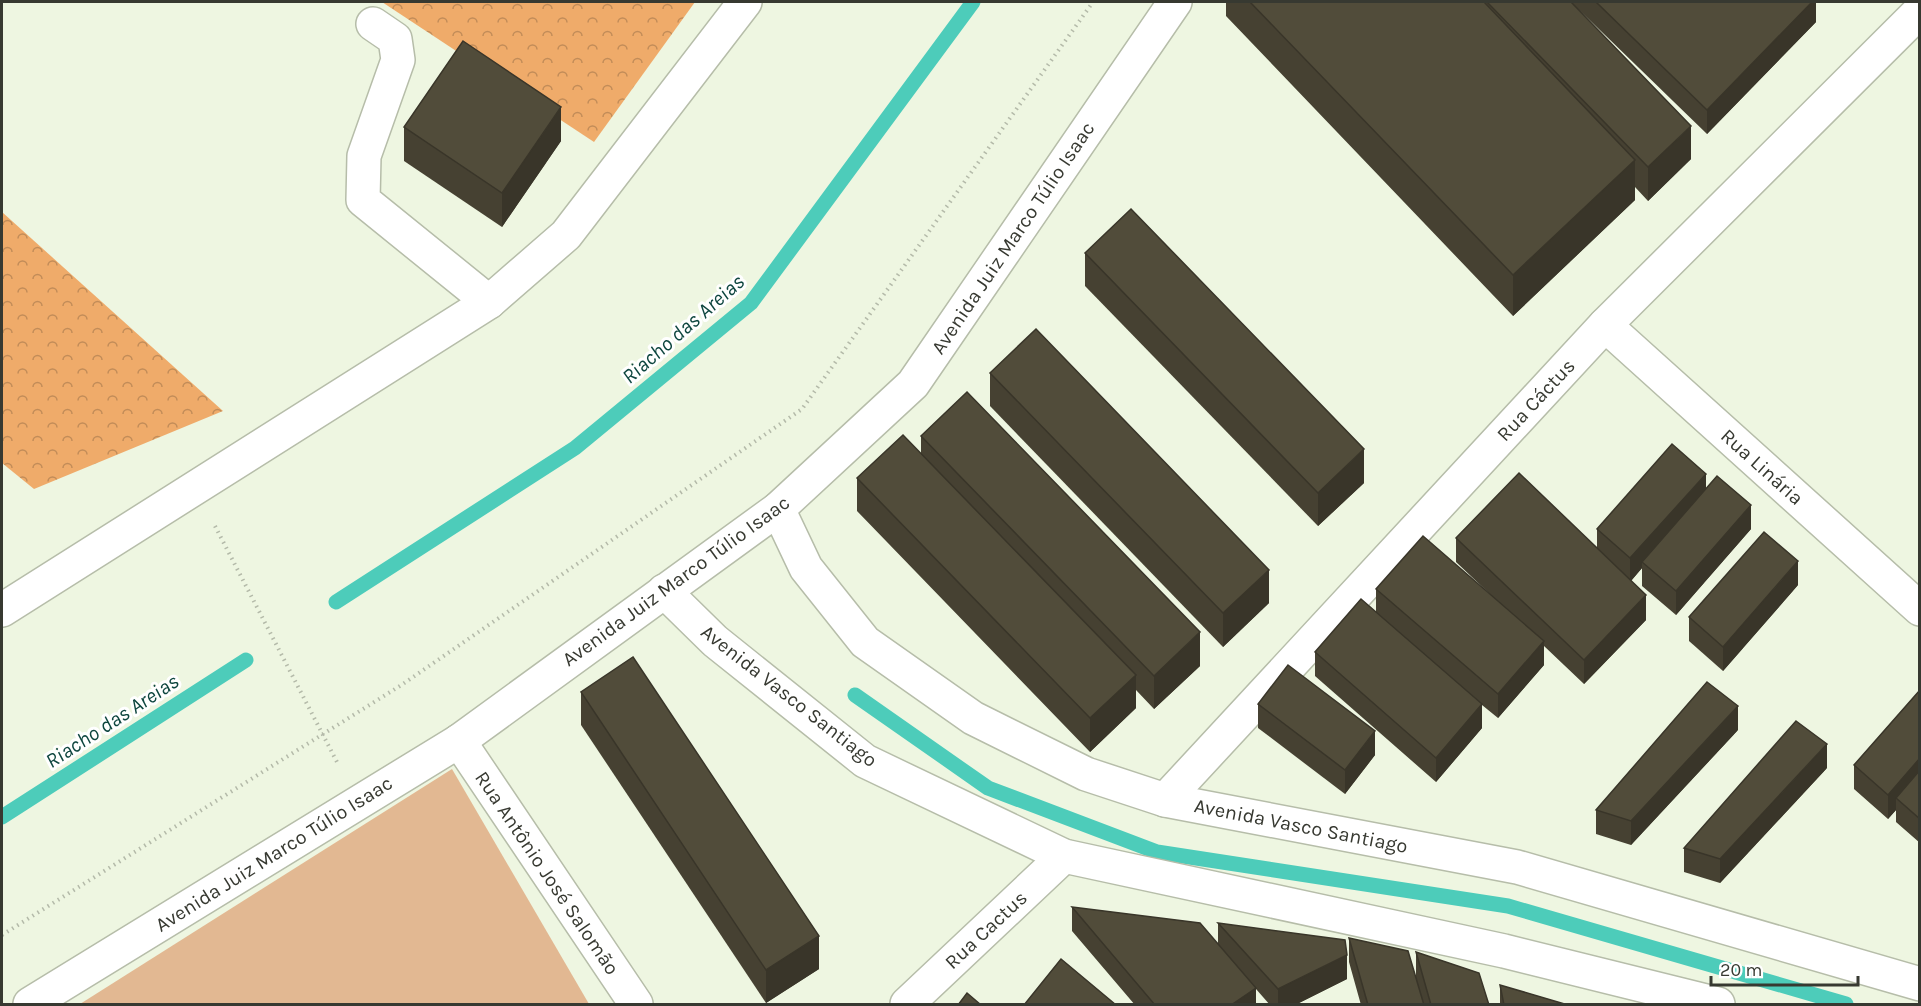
<svg xmlns="http://www.w3.org/2000/svg" width="1921" height="1006" font-family="Karla,sans-serif">
<defs>
<pattern id="forest-crowns" width="20" height="18" patternUnits="userSpaceOnUse" patternTransform="scale(1.5)"><rect width="20" height="18" fill="#efab6a"/><path d="M2 6a3 3 0 1 1 6 0M12 15a3 3 0 1 1 6 0" fill="none" stroke="#c28c58"/></pattern>
</defs>
<rect width="100%" height="100%" fill="#eef6e1"/>
<polygon fill="#e2b892" points="452,769 589,1004 80,1004"/>
<g fill="url(#forest-crowns)">
<polygon points="382,2 695,2 594,142"/>
<polygon points="2,212 223,411 34,489 2,463"/>
</g>
<g fill="none" stroke-linecap="round" stroke-linejoin="round">
<g stroke="#4dccba" stroke-width="15">
<polyline points="336,602 575,448 751,303 973,2"/>
<polyline points="855,695 988,788 1157,852 1508,906 1846,1004"/>
<polyline points="2,817 246,660"/>
</g>
<g stroke="#b6bda9" stroke-width="36">
<g id="minor">
<polyline points="373,24 395,39 398,60 364,156 363,200 489,302"/>
<polyline points="1605,325 1920,609"/>
<polyline points="778,509 806,568 865,642 973,718 1086,774 1165,800 1517,867 1920,984"/>
<polyline points="664,591 715,641 865,761 1064,856 1504,951 1718,1004"/>
<polyline points="459,741 636,1004"/>
<polyline points="1165,800 1605,325 1920,11"/>
<polyline points="907,1004 1064,856"/>
</g>
</g>
<g stroke="#b6bda9" stroke-width="36">
<g id="major">
<polyline points="2,610 489,302 566,235 745,2"/>
<polyline points="30,1004 459,741 778,509 913,384 1175,2"/>
</g>
</g>
<g stroke="#b4baa9" stroke-width="4" stroke-dasharray="1.5 4.5" stroke-linecap="butt">
<polyline points="215,526 338,764"/>
<polyline points="2,935 403,684 802,409 1093,2"/>
</g>
<use href="#minor" stroke="#fff" stroke-width="33"/>
<use href="#major" stroke="#fff" stroke-width="33"/>
</g>
<g fill="#464132">
<polygon points="1226,2 1816,2 1816,22 1707,134 1572,3 1691,159 1648,201 1635,187 1635,200 1513,316 1226,16"/>
<polygon points="404,127 561,141 502,227 404,161"/>
<polygon points="1085,253 1364,483 1318,526 1085,286"/>
<polygon points="990,373 1269,603 1223,647 990,406"/>
<polygon points="921,436 1200,666 1154,709 1136,690 1136,708 1090,752 857,511 857,478 921,453"/>
<polygon points="1706,489 1751,529 1676,615 1642,586 1642,568 1631,581 1646,620 1584,684 1544,646 1544,665 1498,718 1482,705 1482,728 1436,782 1315,676 1315,652 1376,612 1376,589 1492,596 1456,562 1456,538 1597,548 1597,529"/>
<polygon points="1798,585 1723,671 1689,641 1689,617"/>
<polygon points="1920,690 1920,843 1896,822 1896,810 1888,819 1854,789 1854,765"/>
<polygon points="581,692 819,969 766,1003 581,725"/>
<polygon points="1258,704 1375,755 1345,794 1258,728"/>
<polygon points="1738,730 1631,845 1596,834 1596,810"/>
<polygon points="1827,768 1720,883 1684,872 1684,848"/>
<polygon points="1072,907 1218,944 1218,923 1347,979 1295,1005 1270,1005 1256,989 1256,1005 1135,1005 1072,931"/>
<polygon points="1349,938 1416,976 1416,952 1489,1005 1361,1005 1349,962"/>
<polygon points="1500,985 1568,1005 1500,1005"/>
</g>
<g fill="#393529">
<polygon points="1812,2 1816,2 1816,22 1707,134 1707,110"/>
<polygon points="561,107 561,141 502,227 502,193"/>
<polygon points="1691,126 1691,159 1648,201 1648,167"/>
<polygon points="1635,160 1635,200 1513,316 1513,275"/>
<polygon points="1364,449 1364,483 1318,526 1318,493"/>
<polygon points="1706,474 1706,498 1642,562 1642,568 1630,582 1630,558"/>
<polygon points="1751,505 1751,529 1676,615 1676,591"/>
<polygon points="1798,561 1798,585 1723,671 1723,647"/>
<polygon points="1269,570 1269,603 1223,647 1223,613"/>
<polygon points="1646,595 1646,620 1584,684 1584,660"/>
<polygon points="1200,632 1200,666 1154,709 1154,676"/>
<polygon points="1544,641 1544,665 1498,718 1498,694"/>
<polygon points="1136,675 1136,708 1090,752 1090,718"/>
<polygon points="1482,704 1482,728 1436,782 1436,758"/>
<polygon points="1738,706 1738,730 1631,845 1631,821"/>
<polygon points="1375,731 1375,755 1345,794 1345,770"/>
<polygon points="1827,744 1827,768 1720,883 1720,859"/>
<polygon points="1920,758 1920,782 1896,798 1896,810 1888,819 1888,795"/>
<polygon points="819,936 819,969 766,1003 766,970"/>
<polygon points="1347,955 1347,979 1295,1005 1278,1005 1278,989"/>
<polygon points="1256,988 1256,1005 1231,1005"/>
</g>
<g fill="#514c3a" stroke="#393529" stroke-width="1.5">
<polygon points="1250,2 1484,2 1635,160 1513,275"/>
<polygon points="1487,2 1571,2 1691,126 1648,167"/>
<polygon points="1596,2 1812,2 1707,110"/>
<polygon points="463,41 561,107 502,193 404,127"/>
<polygon points="1131,209 1364,449 1318,493 1085,253"/>
<polygon points="1036,329 1269,570 1223,613 990,373"/>
<polygon points="967,392 1200,632 1154,676 921,436"/>
<polygon points="903,435 1136,675 1090,718 857,478"/>
<polygon points="1672,444 1706,474 1630,558 1597,529"/>
<polygon points="1519,473 1646,595 1584,660 1456,538"/>
<polygon points="1717,476 1751,505 1676,591 1642,562"/>
<polygon points="1764,532 1798,561 1723,647 1689,617"/>
<polygon points="1423,536 1544,641 1498,694 1376,589"/>
<polygon points="1361,599 1482,704 1436,758 1315,652"/>
<polygon points="633,657 819,936 766,970 581,692"/>
<polygon points="1288,665 1375,731 1345,770 1258,704"/>
<polygon points="1707,682 1738,706 1631,821 1596,810"/>
<polygon points="1920,690 1920,758 1888,795 1854,765"/>
<polygon points="1796,721 1827,744 1720,859 1684,848"/>
<polygon points="1920,770 1920,819 1896,798"/>
<polygon points="1072,907 1200,923 1256,988 1231,1005 1155,1005"/>
<polygon points="1218,923 1345,940 1347,955 1278,989"/>
<polygon points="1349,938 1408,951 1424,1005 1368,1005"/>
<polygon points="1416,952 1479,973 1489,1005 1431,1005"/>
<polygon points="1061,959 1116,1005 1024,1005"/>
<polygon points="1500,985 1568,1005 1504,1005"/>
<polygon points="967,993 981,1005 958,1005"/>
</g>
<g text-anchor="middle" dominant-baseline="central" stroke-width="6" stroke-linejoin="round" paint-order="stroke">
<g font-size="20" fill="#373931" stroke="#fff">
<text transform="translate(1013 238) rotate(-56)">Avenida Juiz Marco Túlio Isaac</text>
<text transform="translate(1536 400) rotate(-47)">Rua Cáctus</text>
<text transform="translate(1762 467) rotate(42)">Rua Linária</text>
<text transform="translate(676 581) rotate(-36)">Avenida Juiz Marco Túlio Isaac</text>
<text transform="translate(789 696) rotate(38)">Avenida Vasco Santiago</text>
<text transform="translate(1301 826) rotate(11)">Avenida Vasco Santiago</text>
<text transform="translate(274 854) rotate(-32)">Avenida Juiz Marco Túlio Isaac</text>
<text transform="translate(547 873) rotate(56)">Rua Antônio José Salomão</text>
<text transform="translate(986 930) rotate(-43)">Rua Cactus</text>
</g>
<g font-size="21" font-style="italic" fill="#0e463f" stroke="#fff">
<text transform="translate(683 329) rotate(-41)">Riacho das Areias</text>
<text transform="translate(112 721) rotate(-33)">Riacho das Areias</text>
</g>
</g>
<rect width="1921" height="1006" fill="none" stroke="#373931" stroke-width="6"/>
<path d="M1711 976v9h147v-9" fill="none" stroke="#373931" stroke-width="3"/>
<text x="1720" y="976" font-size="18" fill="#373931" stroke="#ffffff" stroke-width="4.5" paint-order="stroke">20 m</text>
</svg>
